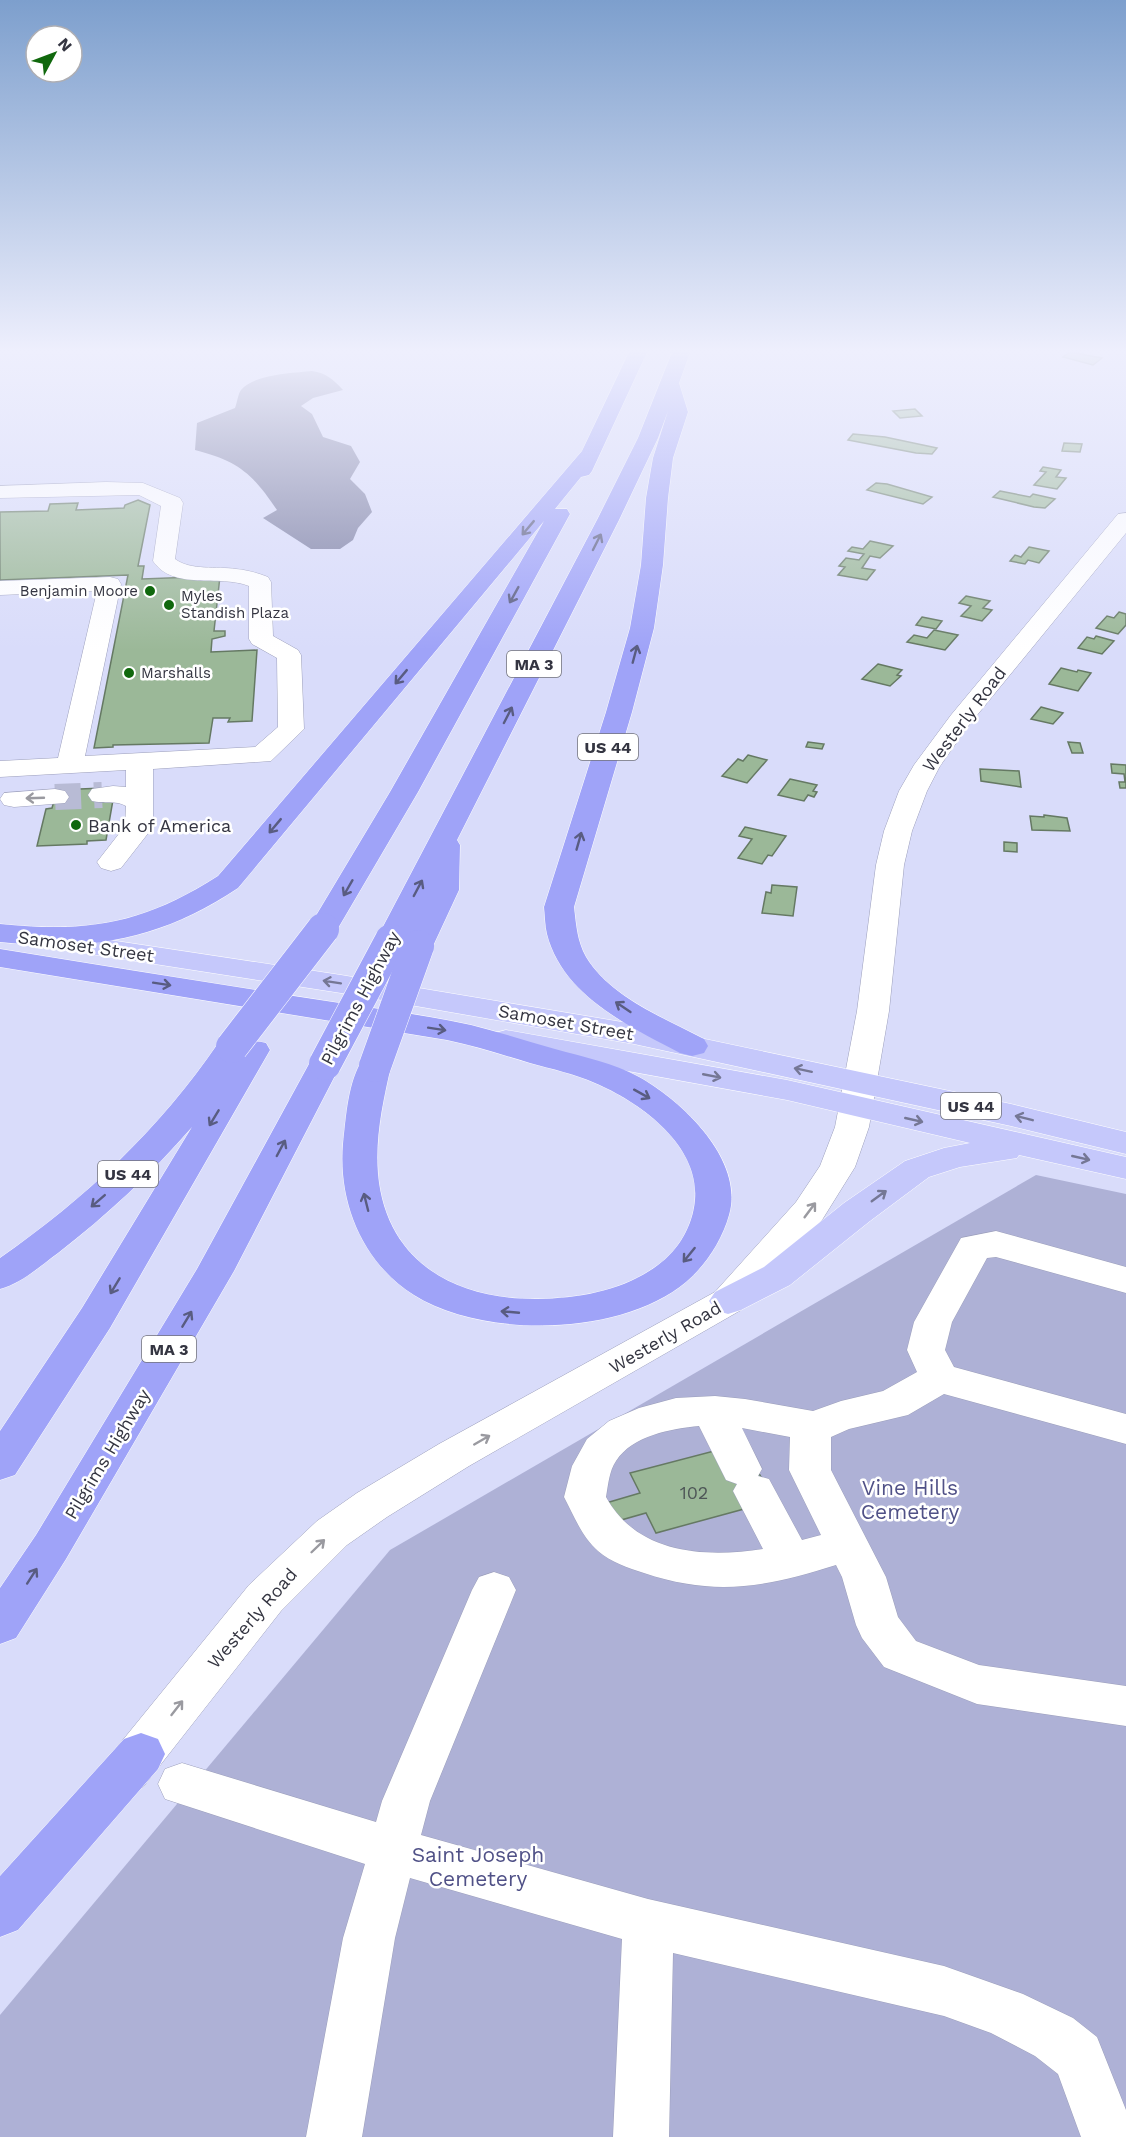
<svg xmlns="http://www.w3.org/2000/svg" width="1126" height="2137" font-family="'Work Sans',sans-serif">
<rect width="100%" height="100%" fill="#d9dcfa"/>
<polygon fill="#aeb1d6" points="1036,1175 1126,1194 1126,2137 0,2137 0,2015 390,1550"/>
<path fill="#7d80a4" d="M312,371C326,373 333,379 343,390L313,398L301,406L312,414L323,437L351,446L360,462L350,479L365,494L372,512L358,528L353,540L340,549H311L263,518L277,510C252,473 238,461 195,450L197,423L235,408C237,403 238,394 241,390C254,374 294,373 312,371Z"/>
<g fill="#9bb898" stroke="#657963" stroke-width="1.5">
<polygon points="1070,352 1102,358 1093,365 1063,357"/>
<polygon points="915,409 922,416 900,418 893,411"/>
<polygon points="853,434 885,437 937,448 932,454 916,453 848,440"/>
<polygon points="1064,443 1082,444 1080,452 1062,451"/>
<polygon points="1043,467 1061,470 1056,477 1066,478 1057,489 1034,485 1046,472 1040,471"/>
<polygon points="876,483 887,484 932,497 923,504 867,490"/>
<polygon points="1000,491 1030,497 1033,494 1055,499 1045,508 1034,507 993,497"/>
<polygon points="138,500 150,505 138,566 144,566 142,579 220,576 214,631 225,631 225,636 212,639 211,652 257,650 252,721 228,722 230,718 213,718 209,743 113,745 113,747 94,748 128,575 0,580 0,512 48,511 50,504 78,503 76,510 124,508 125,505"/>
<polygon points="870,541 893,546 880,558 870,556 862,568 875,570 867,580 838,575 845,567 839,566 846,558 859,560 864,554 848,551 852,547 863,549"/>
<polygon points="1029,547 1049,551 1039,563 1028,560 1025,564 1010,561 1015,555 1021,557"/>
<polygon points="966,596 990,601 983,608 992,610 982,621 961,616 971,606 959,603"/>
<polygon points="1119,612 1126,614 1126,625 1118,634 1096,628 1107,616 1114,618"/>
<polygon points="922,617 942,621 936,629 916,625"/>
<polygon points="934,630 958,635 945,650 907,642 914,635 927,638"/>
<polygon points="1096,636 1114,641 1102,654 1078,648 1087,637 1094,639"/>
<polygon points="878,664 902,670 897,675 901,676 890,686 862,679"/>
<polygon points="1061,668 1077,672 1078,670 1091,673 1078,691 1049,684"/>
<polygon points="1041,707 1063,713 1053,724 1031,719"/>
<polygon points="808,742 824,744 822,749 806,747"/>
<polygon points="1068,742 1080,743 1083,753 1072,753"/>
<polygon points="748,755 767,760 747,783 722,776 738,759 743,761"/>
<polygon points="1111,764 1126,765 1126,788 1120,788 1119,782 1125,782 1124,774 1112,773"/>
<polygon points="980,769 1019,771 1021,787 981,781"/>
<polygon points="790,779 817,785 813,791 817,792 814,797 808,795 804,801 778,795"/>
<polygon points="103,788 113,800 106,840 87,841 87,844 37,846 46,809 52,808 57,790"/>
<polygon points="1044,815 1067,818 1070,831 1032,830 1030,816 1044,817"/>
<polygon points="745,827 786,836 772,856 768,855 762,864 738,858 752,839 739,836"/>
<polygon points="1004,842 1017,843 1017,852 1004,851"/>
<polygon points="772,885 797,887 793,916 762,913 766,892 771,893"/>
<polygon points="714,1451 755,1466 767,1488 744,1509 656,1533 646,1513 614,1522 606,1503 640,1493 630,1473"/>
</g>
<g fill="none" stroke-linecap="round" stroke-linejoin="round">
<polyline stroke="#b8bbd5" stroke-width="26" stroke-dasharray="26 13" stroke-linecap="butt" points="55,797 102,795"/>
<g stroke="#9c9fbb" stroke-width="1">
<g id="minor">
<path d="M106,482L143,483L180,498L183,503L175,559C191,571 217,566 236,569C247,570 258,573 268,577L271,582L273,636L298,650L301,655L304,729L271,761L153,769V827L121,868L111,871L101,868L97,862L125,826L126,806C116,800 104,804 92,801L88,795L92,789L113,786L126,787V770L0,777V761L58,758L97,591L0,595V581L110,577L118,579L121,584L85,756L255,747L278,727L277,658L252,644L249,639V586C219,574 173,591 153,561L161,506L139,495L0,498V486Z"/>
<polygon points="1126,513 1126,533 969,725 940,766 927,791 912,831 904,865 889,1011 869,1127 855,1167 822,1220 741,1310 469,1466 387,1517 347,1545 281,1611 143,1787 126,1793 109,1787 102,1772 109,1757 249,1585 317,1521 357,1493 439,1444 715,1292 796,1202 820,1166 835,1127 857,1011 876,865 884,831 899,791 914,765 951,715 1118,514"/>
<polygon points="55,789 65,791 69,797 65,803 14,807 4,805 0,799 4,793"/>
<path d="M996,1231L1126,1267V1293L996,1257L987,1258L952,1322L945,1350L954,1367L1126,1414V1444L944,1394L908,1415L849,1429L831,1437V1470L886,1577L898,1617L916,1641L979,1665L1126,1686V1726L977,1704L884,1667L862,1638L856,1625L842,1577L836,1565C766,1587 716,1597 644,1573C628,1568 611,1562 598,1551C582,1537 574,1516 564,1497L572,1466L587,1439L609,1421L639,1408L676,1398L715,1396L745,1399L813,1411L841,1401L883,1391L917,1372L907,1350L914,1322L961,1238ZM699,1426L726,1480L737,1484L733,1491L763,1549C705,1558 637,1554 606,1497C608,1486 609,1471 616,1461C633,1435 671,1429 699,1426ZM742,1428L790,1437L789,1470L821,1535L802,1540L769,1479L758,1476L762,1469Z"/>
<polygon points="494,1572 509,1577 516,1590 430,1801 421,1835 648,1899 944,1966 1023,1994 1073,2018 1097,2037 1126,2110 1126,2137 1081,2137 1058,2074 1035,2056 991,2033 944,2016 673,1953 669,2137 613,2137 622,1939 410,1878 395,1938 362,2137 306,2137 343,1938 365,1864 165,1799 158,1784 165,1769 182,1763 376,1822 382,1801 472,1590 479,1577"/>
</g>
</g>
<g stroke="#fff" stroke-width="1">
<g id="major">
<polygon points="37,929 341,975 634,1024 1011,1104 1126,1132 1126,1154 1011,1126 634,1044 341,993 26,944 22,938 26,932"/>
<polygon points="506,1030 787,1080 1126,1157 1126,1179 1019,1155 1017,1158 960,1167 929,1177 870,1221 790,1285 741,1310 728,1314 715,1310 709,1301 715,1292 764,1267 844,1203 905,1161 944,1148 970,1143 787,1100 495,1047 490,1040 495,1033"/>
</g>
</g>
<g stroke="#fff" stroke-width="1">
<g id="highway">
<path d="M630,350H648L592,471L589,475L581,477L555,509H567L570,514L418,792L334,935L323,938L312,935L308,929L390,792L544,521L238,888C162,939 90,952 0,942V924C88,933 143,924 218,876L582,451Z"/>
<path d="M673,350H691L679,383L688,412L673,458L668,498L663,565L654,628L632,712L574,907C576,924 577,941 586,957C610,997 664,1018 704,1039L708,1046L704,1053L692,1056L680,1053C629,1026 563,996 547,934C545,926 545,916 544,907L606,712L630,628L641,565L646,498L653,458L668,411L658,438L619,520L457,840L460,845L459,890L433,946L429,952L418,955L407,952L403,946L404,943L402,946L391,949L380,946L376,940L597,520L638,438Z"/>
<path d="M0,949C111,967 222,985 333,1002C379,1009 425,1015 471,1025C499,1032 527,1041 555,1049C584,1057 613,1063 639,1077C682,1101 745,1160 729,1215C722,1240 706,1265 686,1282C622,1336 484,1339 414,1295C363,1263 338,1203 343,1144C346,1117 348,1081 363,1059L375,1056L387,1059L391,1066C383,1101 375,1137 378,1174C386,1262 455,1300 538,1299C580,1298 623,1291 658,1265C679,1250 693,1225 695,1200C700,1145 640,1102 595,1083C575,1074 552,1069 530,1063C503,1055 476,1046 447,1040L0,967Z"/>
<path d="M231,1039C243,1042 253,1040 266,1043L270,1050L110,1328L15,1475L0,1480V1431L82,1308L192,1127C151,1174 107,1215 58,1253C40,1266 22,1283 0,1289V1258C86,1198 160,1129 219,1042Z"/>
<polygon points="325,1054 337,1057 341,1064 234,1271 66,1559 16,1638 0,1644 0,1588 36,1535 197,1269 309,1064 313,1057"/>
<polygon points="141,1733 158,1739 165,1754 158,1769 18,1930 0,1937 0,1876 124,1739"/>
</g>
</g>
<use href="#minor" fill="#fff" fill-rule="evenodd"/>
<use href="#major" fill="#c5c8fb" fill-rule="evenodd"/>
<use href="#highway" fill="#9fa3f8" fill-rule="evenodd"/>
<g stroke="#fff" stroke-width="33" stroke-linecap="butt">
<g id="highway-bridge">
<polyline points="232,1047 323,929"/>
<polyline points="325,1064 391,940"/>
<polyline points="375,1066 418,946"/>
</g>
</g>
<use href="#highway-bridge" stroke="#9fa3f8" stroke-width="32"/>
</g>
<defs><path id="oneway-shaft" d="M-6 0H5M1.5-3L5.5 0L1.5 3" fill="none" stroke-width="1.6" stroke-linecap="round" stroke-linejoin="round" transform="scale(1.5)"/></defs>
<g stroke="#595c81">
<use href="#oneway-shaft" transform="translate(528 528) rotate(130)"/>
<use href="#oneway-shaft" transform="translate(597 542) rotate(-63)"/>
<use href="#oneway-shaft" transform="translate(514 595) rotate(119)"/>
<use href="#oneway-shaft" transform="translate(635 654) rotate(-75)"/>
<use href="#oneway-shaft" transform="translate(401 677) rotate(130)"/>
<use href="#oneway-shaft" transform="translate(508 715) rotate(-63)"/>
<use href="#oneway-shaft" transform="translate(275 826) rotate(130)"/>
<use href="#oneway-shaft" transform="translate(579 841) rotate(-74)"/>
<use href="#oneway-shaft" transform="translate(348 888) rotate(120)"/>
<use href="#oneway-shaft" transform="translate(418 888) rotate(-62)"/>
<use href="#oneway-shaft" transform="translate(162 984) rotate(9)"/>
<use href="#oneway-shaft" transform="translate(623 1007) rotate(-146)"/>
<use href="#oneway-shaft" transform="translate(437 1029) rotate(9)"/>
<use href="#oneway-shaft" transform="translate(642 1094) rotate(29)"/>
<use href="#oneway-shaft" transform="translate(214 1118) rotate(121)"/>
<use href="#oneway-shaft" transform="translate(281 1148) rotate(-62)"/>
<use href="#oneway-shaft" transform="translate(98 1201) rotate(139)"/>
<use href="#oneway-shaft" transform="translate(366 1202) rotate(-104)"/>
<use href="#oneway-shaft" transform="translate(689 1255) rotate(129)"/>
<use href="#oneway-shaft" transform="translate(115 1286) rotate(121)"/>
<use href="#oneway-shaft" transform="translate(510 1312) rotate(-175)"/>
<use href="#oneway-shaft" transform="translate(187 1319) rotate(-59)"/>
<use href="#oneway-shaft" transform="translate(32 1576) rotate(-57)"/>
</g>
<g stroke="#9a9aa0">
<use href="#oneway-shaft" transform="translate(35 798) rotate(178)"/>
<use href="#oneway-shaft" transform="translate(810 1210) rotate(-53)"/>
<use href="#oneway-shaft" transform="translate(482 1440) rotate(-30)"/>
<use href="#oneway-shaft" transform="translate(318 1546) rotate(-44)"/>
<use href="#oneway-shaft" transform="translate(177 1708) rotate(-52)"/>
</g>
<g stroke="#757795">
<use href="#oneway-shaft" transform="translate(332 982) rotate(-171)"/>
<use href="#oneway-shaft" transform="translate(803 1070) rotate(-168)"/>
<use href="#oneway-shaft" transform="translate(712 1076) rotate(11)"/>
<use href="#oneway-shaft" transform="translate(1024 1118) rotate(-166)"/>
<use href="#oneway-shaft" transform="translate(914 1120) rotate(13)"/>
<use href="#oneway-shaft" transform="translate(1081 1158) rotate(13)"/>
<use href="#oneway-shaft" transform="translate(879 1196) rotate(-36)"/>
</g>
<linearGradient id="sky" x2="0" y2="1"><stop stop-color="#7d9fcd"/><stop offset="0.54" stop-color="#eeeffd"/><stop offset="1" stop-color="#eeeffd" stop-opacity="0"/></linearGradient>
<rect width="1126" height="650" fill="url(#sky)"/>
<g fill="#10680d" stroke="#fff" stroke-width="2">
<circle cx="150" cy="591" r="6"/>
<circle cx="169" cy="605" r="6"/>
<circle cx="129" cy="673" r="6"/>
<circle cx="76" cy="825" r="6"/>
</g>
<g text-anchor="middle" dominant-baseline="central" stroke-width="5" stroke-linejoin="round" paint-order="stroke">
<g font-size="15" fill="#343541" stroke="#fff" text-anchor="start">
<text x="138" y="591" text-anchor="end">Benjamin Moore</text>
<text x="181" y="596">Myles<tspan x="181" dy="17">Standish Plaza</tspan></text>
<text x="141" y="673">Marshalls</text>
</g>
<g fill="#fff" stroke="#71727a" stroke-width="1.5">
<rect x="507" y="651" width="54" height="26" rx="4.5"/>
<rect x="578" y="734" width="60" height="26" rx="4.5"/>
<rect x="941" y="1093" width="60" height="26" rx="4.5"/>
<rect x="98" y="1161" width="60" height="26" rx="4.5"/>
<rect x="142" y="1336" width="54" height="26" rx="4.5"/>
</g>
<g font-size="16" font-weight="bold" fill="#343541">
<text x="534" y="664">MA 3</text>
<text x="608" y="747">US 44</text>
<text x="971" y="1106">US 44</text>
<text x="128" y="1174">US 44</text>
<text x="169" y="1349">MA 3</text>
</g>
<g font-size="18" fill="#343541" stroke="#fff">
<text transform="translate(964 719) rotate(-53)">Westerly Road</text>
<text transform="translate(86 946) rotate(8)">Samoset Street</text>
<text transform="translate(360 998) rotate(-62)">Pilgrims Highway</text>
<text transform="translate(566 1022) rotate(10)">Samoset Street</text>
<text transform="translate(665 1337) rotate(-30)">Westerly Road</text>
<text transform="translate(107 1454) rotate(-59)">Pilgrims Highway</text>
<text transform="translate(252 1618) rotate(-49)">Westerly Road</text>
</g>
<g font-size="18" fill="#343541" stroke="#fff" text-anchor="start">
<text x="88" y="825">Bank of America</text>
</g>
<g font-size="18" fill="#4e5657">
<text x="694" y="1492">102</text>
</g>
<g font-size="21" fill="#505187" stroke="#fff">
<text x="910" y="1487">Vine Hills<tspan x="910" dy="24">Cemetery</tspan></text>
<text x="478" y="1854">Saint Joseph<tspan x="478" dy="24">Cemetery</tspan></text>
</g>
</g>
<g transform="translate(54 54) rotate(49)"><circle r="28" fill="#ffffff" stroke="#aeaeb3" stroke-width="1.5"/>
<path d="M0-4.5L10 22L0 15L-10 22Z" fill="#10680d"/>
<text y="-9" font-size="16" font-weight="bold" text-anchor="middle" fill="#343541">N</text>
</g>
</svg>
